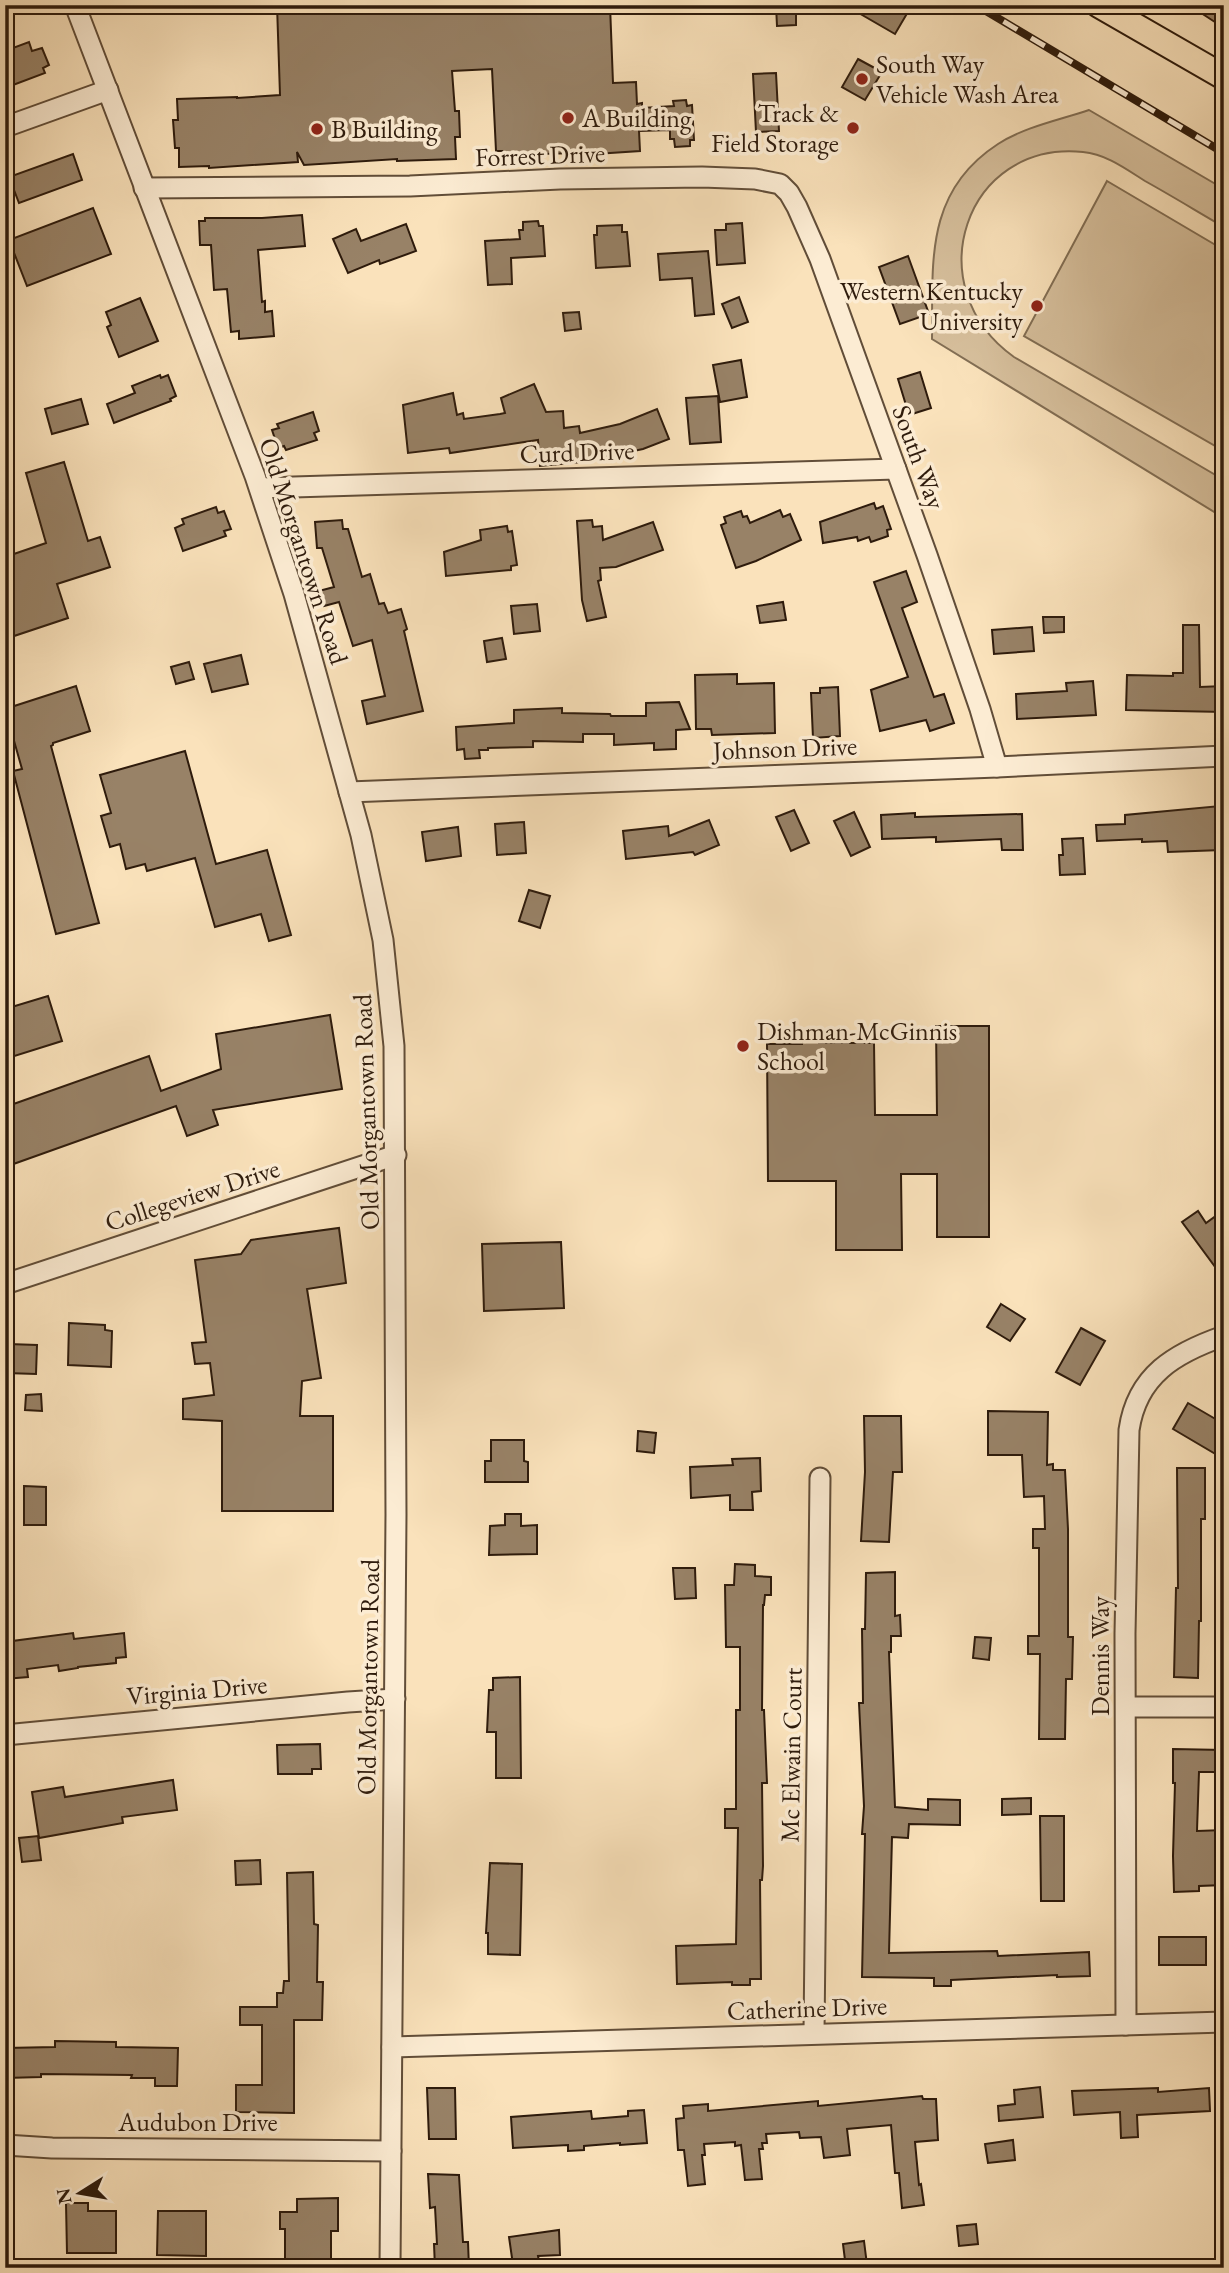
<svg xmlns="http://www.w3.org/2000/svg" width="1229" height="2273" font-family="'EB Garamond',serif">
<rect width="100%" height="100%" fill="#fae2bb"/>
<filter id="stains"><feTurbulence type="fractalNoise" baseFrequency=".00286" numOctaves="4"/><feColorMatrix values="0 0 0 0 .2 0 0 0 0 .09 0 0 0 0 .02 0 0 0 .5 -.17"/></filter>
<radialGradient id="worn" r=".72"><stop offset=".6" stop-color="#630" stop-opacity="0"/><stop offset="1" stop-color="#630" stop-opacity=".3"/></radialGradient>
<g fill="#d7c09d" stroke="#826e54" stroke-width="2">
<path d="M1089,110L1224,189V227C1198,212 1172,196 1145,181C1126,169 1106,154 1083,152C965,140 916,287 1014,357L1224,480V518L932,339C933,263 924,192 998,144C1024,127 1059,120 1089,110Z"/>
<polygon points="1107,181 1224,250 1224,451 1024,336"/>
</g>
<g fill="#988267" stroke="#2e1b0c" stroke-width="2">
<polygon points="277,5 610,5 613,83 636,82 637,104 642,103 642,108 674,106 673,101 686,100 687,106 692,105 694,140 690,140 690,146 675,147 674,139 670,139 670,130 639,131 640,151 580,155 579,153 502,155 502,151 496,151 492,69 452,71 455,111 459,111 460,137 455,137 456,159 397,161 397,159 304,165 297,152 298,162 209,168 209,166 179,167 179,148 175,148 173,120 178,120 177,99 237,97 237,98 280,95"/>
<polygon points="776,5 796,5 796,25 777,26"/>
<polygon points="845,5 912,5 895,34"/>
<polygon points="1189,5 1224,5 1224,28"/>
<polygon points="29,42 32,51 42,48 49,65 43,68 45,73 5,88 5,62 13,59 10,49"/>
<polygon points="858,59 882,72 865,100 842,87"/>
<polygon points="776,73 779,131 756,132 753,74"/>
<polygon points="73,154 82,180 19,203 9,177"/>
<polygon points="93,208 111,254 27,286 9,240"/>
<polygon points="302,215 305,246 258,250 262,302 265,301 265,312 272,311 274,336 239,339 239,331 231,332 227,289 214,290 211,245 200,245 199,221 205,221 205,218 262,218"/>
<polygon points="538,221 539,226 543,226 545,256 511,258 512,284 488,285 485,241 520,239 519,230 523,230 523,222"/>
<polygon points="742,223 745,263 717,265 715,230 726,230 726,224"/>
<polygon points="406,224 416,251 380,264 379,260 348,273 333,239 356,229 361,241"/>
<polygon points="622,225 622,232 627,232 630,266 596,268 594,235 597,235 597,226"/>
<polygon points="708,251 714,314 695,316 692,278 660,280 658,254"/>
<polygon points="908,256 929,314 900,324 879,267"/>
<polygon points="739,297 748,322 732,328 722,304"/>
<polygon points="140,298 158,341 119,357 107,327 111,325 106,312"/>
<polygon points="579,312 581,329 565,331 563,313"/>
<polygon points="741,360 747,397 720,402 713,365"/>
<polygon points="920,372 931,408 909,415 898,379"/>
<polygon points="160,375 161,378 168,375 176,396 170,399 171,401 114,423 107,404 135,393 132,386"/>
<polygon points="534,384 546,412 563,411 564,428 579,426 580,433 620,424 657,409 669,439 643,449 582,462 540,466 538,440 450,453 449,448 408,453 403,405 453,393 457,415 463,413 464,419 500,414 505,413 501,398"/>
<polygon points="718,396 721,442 690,444 686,398"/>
<polygon points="81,399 88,424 52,434 45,409"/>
<polygon points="313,412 319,431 314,433 317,440 286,450 284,446 278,448 272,430 279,428 277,424"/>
<polygon points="64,462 88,541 100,537 110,567 57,584 68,618 5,639 5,603 10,601 5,588 5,557 46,543 26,473"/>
<polygon points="874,503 876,509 883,506 891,529 887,530 888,536 871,542 869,537 858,541 857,537 823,543 820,522"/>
<polygon points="216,507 218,513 224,511 231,529 224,531 226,536 183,551 175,528 184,524 182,519"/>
<polygon points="780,510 783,517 790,514 801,540 756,561 736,568 721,525 726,523 724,517 741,511 743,517 747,516 750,523"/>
<polygon points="342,520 343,529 348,529 362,577 370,574 379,604 384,603 388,613 401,609 407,629 404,631 423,711 367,724 362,701 385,696 372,640 353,646 339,602 324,606 319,591 334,587 322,548 317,548 315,522"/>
<polygon points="592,520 593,527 602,526 603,540 653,522 663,550 616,567 600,568 601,580 598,581 606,617 587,621 582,600 577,521"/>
<polygon points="507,526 508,532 512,531 517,565 511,566 511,570 446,576 444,552 481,540 480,530"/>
<polygon points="906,571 917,602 902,608 934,697 944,694 954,723 930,731 926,720 880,731 871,690 908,677 874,582"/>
<polygon points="783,602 786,620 760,623 757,606"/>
<polygon points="537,604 540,631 514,634 511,606"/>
<polygon points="1043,617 1064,617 1064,632 1044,633"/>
<polygon points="1183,625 1199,625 1200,687 1224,686 1224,712 1126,710 1127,675 1173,676 1173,673 1183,673"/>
<polygon points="1032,627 1034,651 994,654 992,630"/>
<polygon points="502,638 506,659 487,662 484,641"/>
<polygon points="241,655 248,684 212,692 204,664"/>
<polygon points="189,662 194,679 176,684 171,667"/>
<polygon points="737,674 737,684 774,683 775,733 712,735 711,729 696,729 695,675"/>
<polygon points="1093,681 1096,715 1017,719 1016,694 1067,691 1066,683"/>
<polygon points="76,686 90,731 53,743 53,745 51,746 99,923 56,934 13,771 22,769 5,709"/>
<polygon points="838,687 840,736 813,738 811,693 820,693 820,688"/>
<polygon points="679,702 690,729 676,730 676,749 654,750 654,743 614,745 614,734 583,734 583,742 533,741 533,747 488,748 488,750 479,750 480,758 465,759 464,749 457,750 456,727 514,723 514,710 562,708 562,713 610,714 611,716 646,716 646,703"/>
<polygon points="185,751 216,864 267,850 291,935 269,941 261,914 215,927 195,858 147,871 145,864 126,869 120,844 110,847 101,816 111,813 100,775"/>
<polygon points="1220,806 1222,850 1168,852 1167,841 1142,842 1142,839 1097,841 1096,825 1125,824 1125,815"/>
<polygon points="794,810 809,843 791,851 776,817"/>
<polygon points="854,812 870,847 851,856 834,821"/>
<polygon points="915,813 915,817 1022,814 1023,850 1002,850 1001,839 936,842 936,837 882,839 881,815"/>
<polygon points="709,820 719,845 695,855 693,852 626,859 623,831 668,826 669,836"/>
<polygon points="524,822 526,853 497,855 495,824"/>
<polygon points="458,827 461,856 426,861 422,832"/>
<polygon points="1083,838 1085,874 1060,875 1059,855 1063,855 1062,839"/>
<polygon points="529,890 550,896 540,928 519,921"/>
<polygon points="48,996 62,1041 5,1059 5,1009"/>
<polygon points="330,1015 342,1089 213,1110 218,1125 187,1136 176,1106 5,1167 5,1107 149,1056 161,1091 221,1069 216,1034"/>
<polygon points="936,1026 989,1026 989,1237 937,1237 937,1174 901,1174 902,1250 836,1250 836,1181 768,1181 767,1044 802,1044 802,1039 819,1038 819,1043 874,1043 875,1115 937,1115"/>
<polygon points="1224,1210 1224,1279 1182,1222 1198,1211 1206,1223"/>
<polygon points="339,1228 346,1283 307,1289 321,1378 302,1381 300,1416 333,1416 333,1511 222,1511 222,1421 183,1419 183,1399 214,1395 210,1363 195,1364 192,1343 206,1342 195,1260 241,1254 251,1240"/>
<polygon points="561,1242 564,1308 484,1311 482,1244"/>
<polygon points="1001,1304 1025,1319 1010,1341 987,1327"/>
<polygon points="69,1323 105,1325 105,1330 112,1331 111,1367 68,1365"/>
<polygon points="1081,1328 1105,1341 1080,1385 1056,1372"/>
<polygon points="8,1344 37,1345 36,1374 6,1373"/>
<polygon points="41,1394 42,1411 25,1410 26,1395"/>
<polygon points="1188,1403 1224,1424 1224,1459 1173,1429"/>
<polygon points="988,1411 1048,1412 1047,1465 1053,1464 1053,1470 1065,1470 1068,1529 1068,1637 1073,1637 1072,1679 1066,1679 1065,1739 1039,1739 1040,1654 1028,1654 1028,1636 1039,1636 1039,1548 1033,1548 1033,1529 1045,1529 1044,1496 1024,1497 1022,1455 988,1455"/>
<polygon points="864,1416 901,1416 902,1472 893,1472 889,1542 861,1541 865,1472"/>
<polygon points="638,1431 656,1433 654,1453 637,1451"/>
<polygon points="491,1440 524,1440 524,1461 528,1462 528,1482 485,1482 485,1461 491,1461"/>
<polygon points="760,1458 761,1491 752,1492 753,1510 730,1510 730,1495 691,1498 690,1467 733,1465 732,1459"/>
<polygon points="1177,1468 1205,1468 1205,1519 1201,1519 1201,1621 1199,1621 1198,1678 1174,1677 1176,1588 1178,1588"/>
<polygon points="24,1486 46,1487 46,1525 24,1525"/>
<polygon points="505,1514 521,1514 521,1526 537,1525 537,1554 489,1555 490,1526 505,1525"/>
<polygon points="735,1564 755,1565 755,1576 771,1577 771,1595 765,1595 764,1605 763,1605 762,1710 764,1710 767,1783 762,1783 763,1866 762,1880 760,1880 761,1979 750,1979 750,1985 732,1985 732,1982 677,1984 676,1946 736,1944 738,1828 725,1828 725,1809 736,1809 736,1710 740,1710 740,1647 726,1647 725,1585 734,1585"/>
<polygon points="673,1568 695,1568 696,1598 675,1599"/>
<polygon points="895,1572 895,1616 900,1615 901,1636 891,1636 891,1652 889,1652 895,1807 928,1810 928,1799 960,1800 960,1825 909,1824 908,1838 892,1837 889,1953 997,1951 998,1956 1089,1952 1090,1976 1057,1977 1057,1975 951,1980 951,1986 934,1986 934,1978 862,1977 865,1834 862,1834 864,1806 859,1703 863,1703 862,1629 865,1629 866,1573"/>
<polygon points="73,1633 74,1639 124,1633 126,1657 116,1658 116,1663 78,1667 78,1668 59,1671 58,1665 27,1669 28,1677 5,1679 5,1642"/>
<polygon points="975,1637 991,1638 989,1660 973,1658"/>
<polygon points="520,1677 521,1778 496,1778 496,1732 487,1732 489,1690 493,1690 493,1678"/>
<polygon points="320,1744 321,1769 312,1769 312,1774 278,1774 277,1745"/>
<polygon points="1173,1749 1224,1750 1224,1772 1199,1772 1197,1831 1224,1830 1224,1885 1199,1886 1199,1891 1174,1892 1173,1856 1175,1783 1173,1783"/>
<polygon points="173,1780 177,1810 122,1817 123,1823 39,1838 32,1792 63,1787 65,1797"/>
<polygon points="1031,1798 1031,1814 1002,1815 1002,1799"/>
<polygon points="1040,1816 1064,1816 1064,1901 1041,1901"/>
<polygon points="38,1836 41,1860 22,1862 19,1838"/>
<polygon points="260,1860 261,1884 236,1885 235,1861"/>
<polygon points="490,1863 522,1864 520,1955 488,1954 488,1933 486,1933"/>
<polygon points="313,1872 314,1924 318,1925 317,1982 323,1982 322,2020 294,2020 294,2113 236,2112 236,2085 262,2085 262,2025 240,2025 240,2007 277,2007 277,1993 283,1993 284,1981 289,1981 287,1873"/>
<rect x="1159" y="1937" width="47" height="28"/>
<polygon points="55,2041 116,2042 116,2047 178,2048 177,2086 155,2086 155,2078 131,2078 132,2075 41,2074 41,2077 5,2078 5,2048 55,2047"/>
<polygon points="1040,2087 1043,2117 999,2121 998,2106 1015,2104 1014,2090"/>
<polygon points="427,2088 455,2088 456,2139 429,2139"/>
<polygon points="1158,2088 1158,2092 1209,2088 1210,2111 1137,2115 1138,2137 1121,2138 1120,2112 1074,2115 1072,2091"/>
<polygon points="922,2096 923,2099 936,2099 938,2140 915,2142 919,2185 921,2184 924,2205 902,2208 899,2173 895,2173 891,2125 847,2129 850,2155 824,2158 821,2137 800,2138 799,2132 766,2134 767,2143 762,2143 763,2149 759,2149 762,2179 745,2180 741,2145 735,2146 735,2142 704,2144 705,2155 702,2155 705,2184 688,2186 684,2150 678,2150 676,2119 684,2118 683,2106 708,2104 708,2111 818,2101 818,2106"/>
<polygon points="644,2110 647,2143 620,2145 620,2143 584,2146 584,2150 568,2151 568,2145 513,2148 511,2117 591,2111 592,2119 628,2116 628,2111"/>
<polygon points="1013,2140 1015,2160 988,2163 985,2144"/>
<polygon points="428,2174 459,2175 463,2242 468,2242 469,2268 435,2268 434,2244 437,2244 435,2207 430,2208"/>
<polygon points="338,2198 338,2231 331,2231 331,2268 285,2268 285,2229 280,2229 280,2212 297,2212 297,2199"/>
<polygon points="66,2203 88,2203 88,2211 116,2211 116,2253 67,2253"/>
<polygon points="158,2211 206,2211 206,2256 157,2255"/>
<polygon points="976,2224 978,2244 959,2246 957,2226"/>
<polygon points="559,2230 560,2255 538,2256 539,2261 513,2265 509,2237"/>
<polygon points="864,2241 867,2265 846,2268 843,2244"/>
</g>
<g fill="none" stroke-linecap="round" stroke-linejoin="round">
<g stroke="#614d38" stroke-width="23">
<g id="minor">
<polyline points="75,5 255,476 294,594 361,835 383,940 394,1046 396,1514 390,2268"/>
<polyline points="5,127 108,90"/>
<polyline points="144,188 410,186 560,179 702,177 755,179 780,184 789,193 797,207 820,259 927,555 980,709 997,767"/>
<polyline points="260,488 896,469"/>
<polyline points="349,792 997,767 1224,756"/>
<polyline points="5,1284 396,1155"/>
<polyline points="1127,1707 1224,1707"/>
<polyline points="5,1735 348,1702 395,1699"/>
<path d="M1126,2025L1125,1634L1129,1430C1137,1375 1175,1353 1224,1336"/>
<polyline points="814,2033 820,1478"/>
<polyline points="392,2047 1224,2022"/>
<polyline points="5,2145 52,2148 391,2151"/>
</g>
</g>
<g stroke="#2e1b0c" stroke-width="28">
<polyline id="major" points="1099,5 1224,77"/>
</g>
<use href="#minor" stroke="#fcecd3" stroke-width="19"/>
<use href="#major" stroke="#fae2bb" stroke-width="24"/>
<g stroke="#2e1b0c" stroke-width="8">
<polyline id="rail" points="976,5 1224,153"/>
</g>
<use href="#rail" stroke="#fcecd3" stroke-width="5" stroke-dasharray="16" stroke-linecap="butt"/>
</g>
<g fill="#8f2418" stroke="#fcecd3" stroke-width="2.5">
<circle cx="862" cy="79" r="7"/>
<circle cx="568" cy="118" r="7"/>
<circle cx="853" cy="128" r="7"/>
<circle cx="317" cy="129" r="7"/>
<circle cx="1037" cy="306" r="7"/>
<circle cx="743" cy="1046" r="7"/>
</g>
<g text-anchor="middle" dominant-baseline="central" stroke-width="7" stroke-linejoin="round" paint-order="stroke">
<g font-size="26" fill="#2e1b0c" stroke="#fcecd3" text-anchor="start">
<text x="876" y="64">South Way<tspan x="876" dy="30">Vehicle Wash Area</tspan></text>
<text x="839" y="113" text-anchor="end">Track &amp;<tspan x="839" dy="30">Field Storage</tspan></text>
<text x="582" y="118">A Building</text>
<text x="331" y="129">B Building</text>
<text x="1023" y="291" text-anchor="end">Western Kentucky<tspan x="1023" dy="30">University</tspan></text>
<text x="757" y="1031">Dishman-McGinnis<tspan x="757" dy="30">School</tspan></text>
</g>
<g font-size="26" fill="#2e1b0c" stroke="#fcecd3">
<text transform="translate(540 155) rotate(-2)">Forrest Drive</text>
<text transform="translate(577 452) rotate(-2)">Curd Drive</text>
<text transform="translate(919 457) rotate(70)">South Way</text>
<text transform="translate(304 551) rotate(72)">Old Morgantown Road</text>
<text transform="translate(785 748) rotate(-2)">Johnson Drive</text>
<text transform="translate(366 1112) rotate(-92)">Old Morgantown Road</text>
<text transform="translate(192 1195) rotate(-18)">Collegeview Drive</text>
<text transform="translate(1100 1656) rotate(-90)">Dennis Way</text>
<text transform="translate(368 1677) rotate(-89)">Old Morgantown Road</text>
<text transform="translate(197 1690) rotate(-5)">Virginia Drive</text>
<text transform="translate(791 1755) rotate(-89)">Mc Elwain Court</text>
<text transform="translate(807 2008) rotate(-2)">Catherine Drive</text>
<text x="198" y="2122">Audubon Drive</text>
</g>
</g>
<rect width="1229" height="2273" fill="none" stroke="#fae2bb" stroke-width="28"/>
<rect x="7" y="7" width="1215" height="2259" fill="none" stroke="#2e1b0c" stroke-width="3.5"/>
<rect x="14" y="14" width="1201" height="2245" fill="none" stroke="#2e1b0c" stroke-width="2"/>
<g transform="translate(80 2193) rotate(259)" stroke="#fcecd3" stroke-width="5" paint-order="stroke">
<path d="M0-5L12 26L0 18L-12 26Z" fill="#2e1b0c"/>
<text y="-10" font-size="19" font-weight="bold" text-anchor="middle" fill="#2e1b0c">N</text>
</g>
<rect width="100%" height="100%" filter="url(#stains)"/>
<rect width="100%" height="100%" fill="url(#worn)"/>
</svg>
